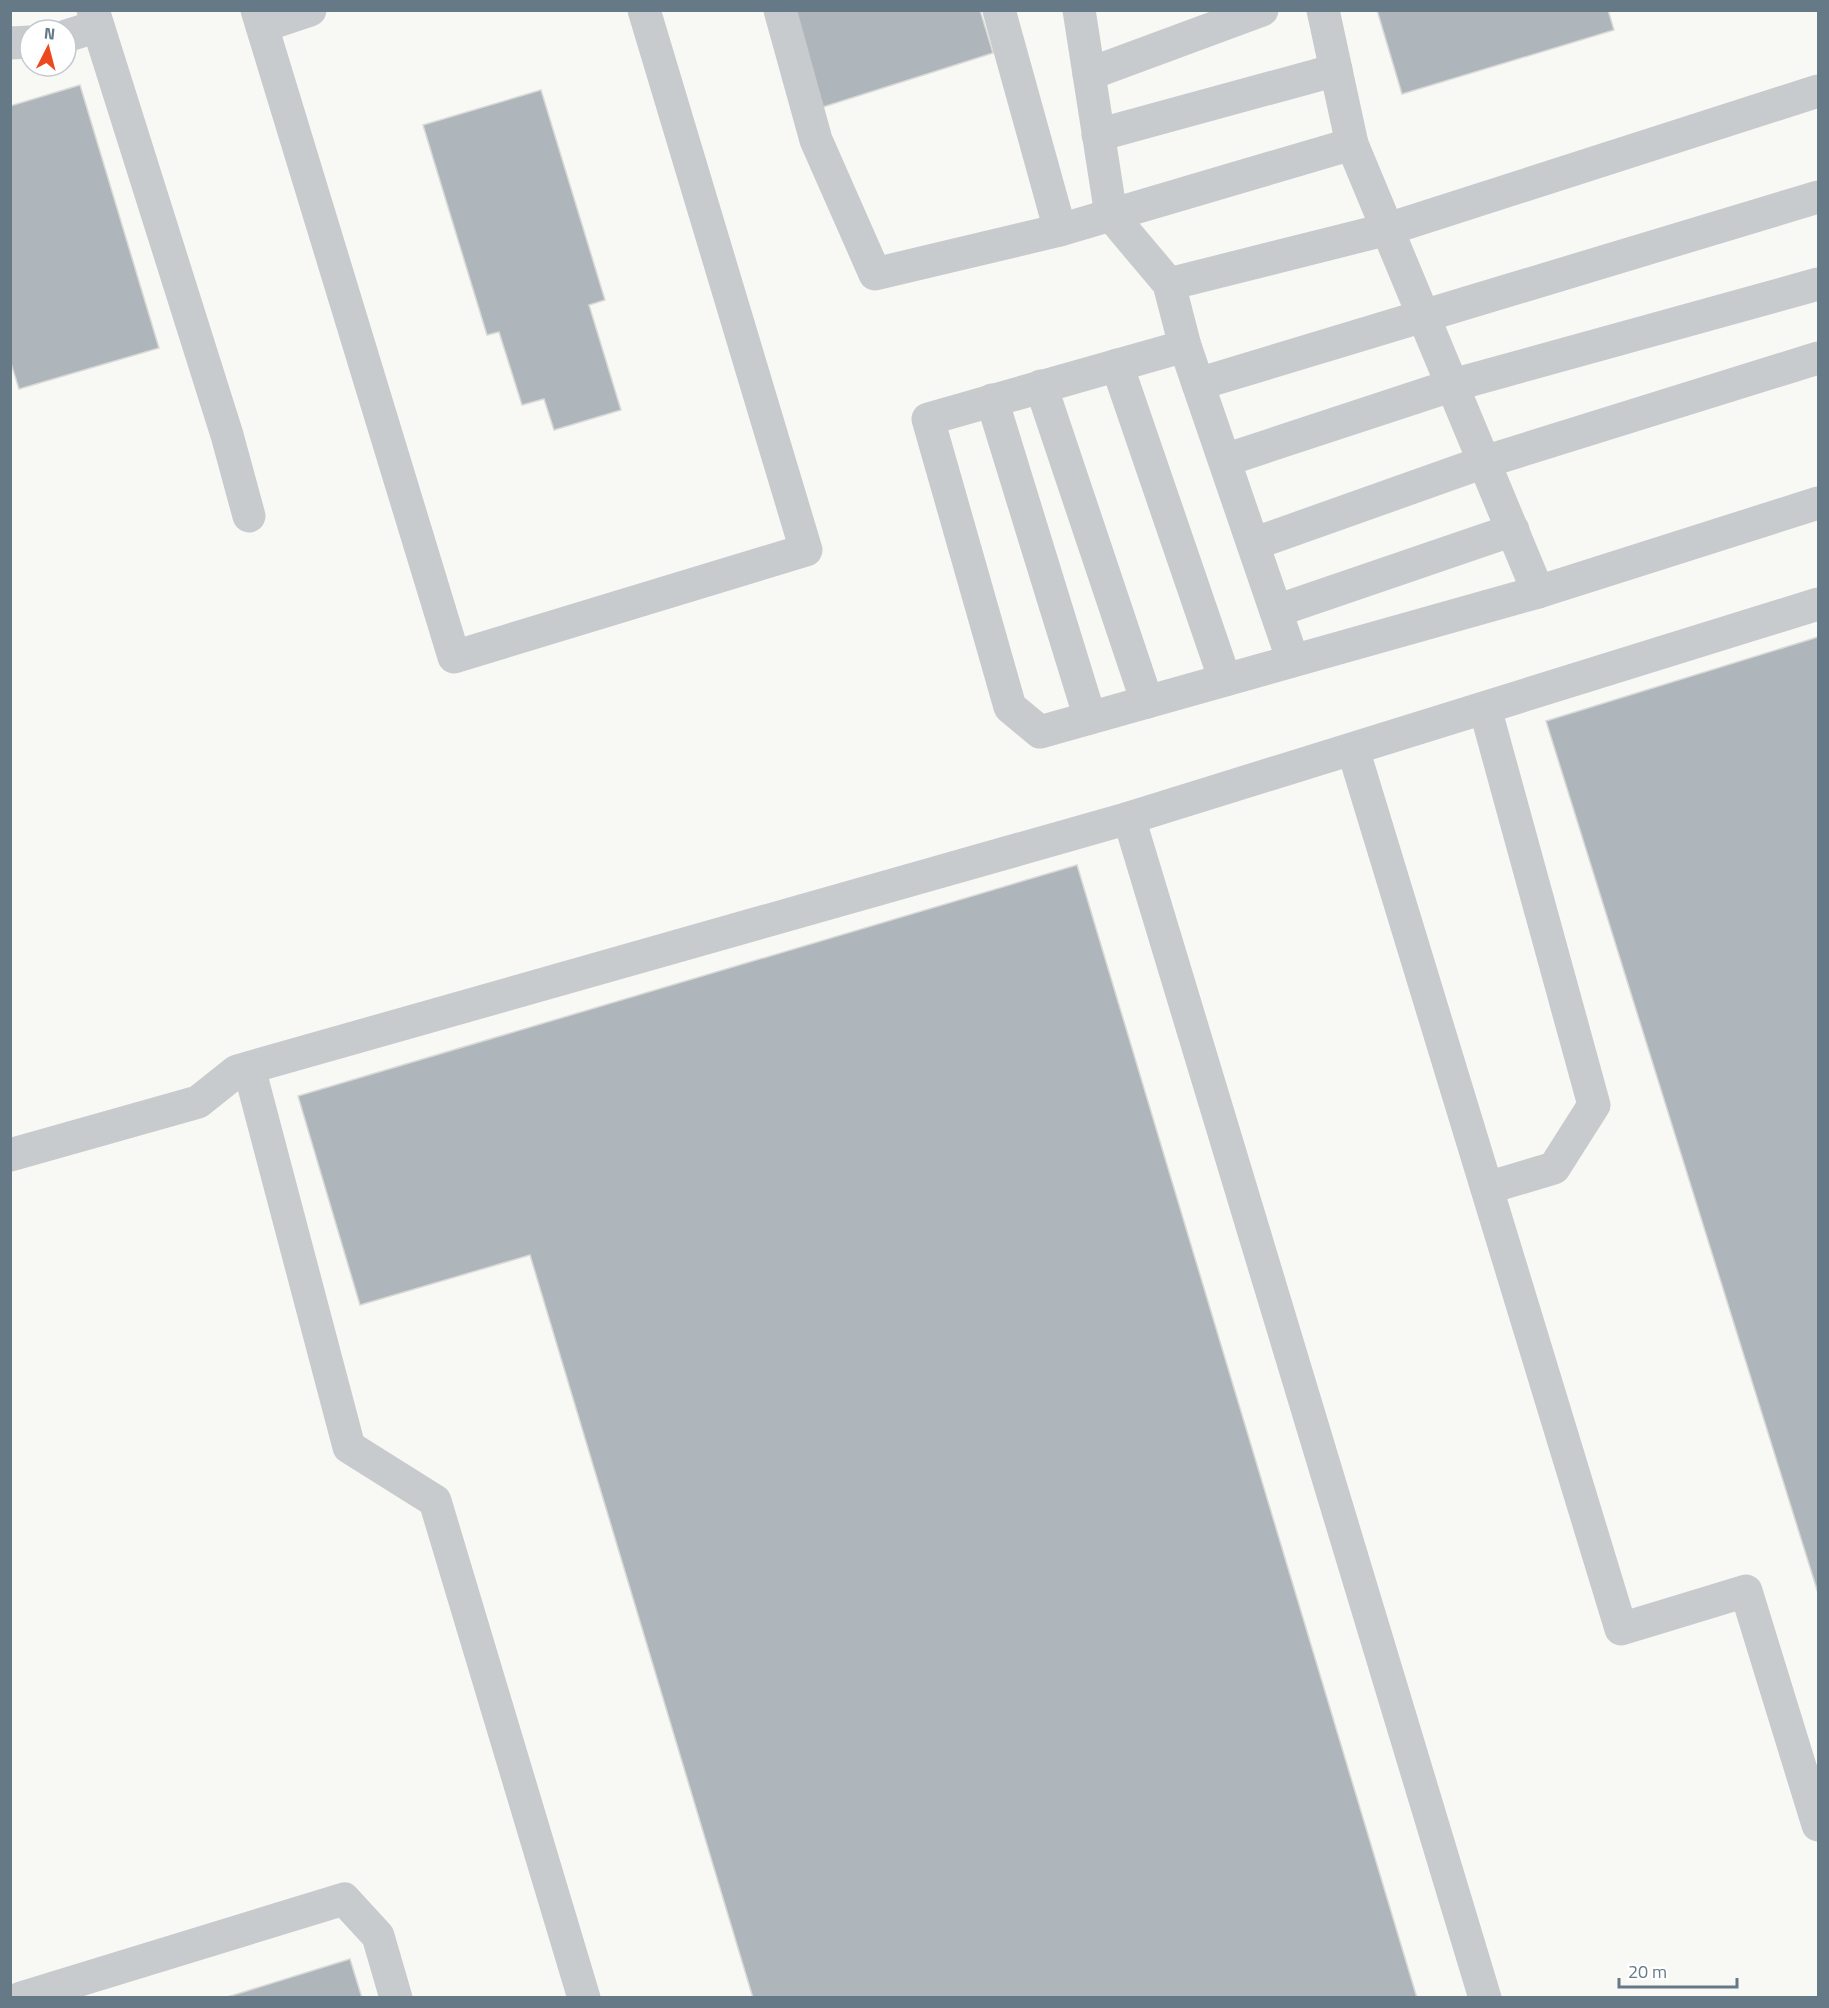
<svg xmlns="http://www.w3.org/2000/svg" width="1829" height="2008" font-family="'Titillium Web',sans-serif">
<rect width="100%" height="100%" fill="#f8f8f4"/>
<g fill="#aeb6bc" stroke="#d9d9d7" stroke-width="1.5">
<polygon points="793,10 980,10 993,53 823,107"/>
<polygon points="1377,10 1608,10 1614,30 1402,94"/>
<polygon points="80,85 159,348 19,389 10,360 10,106"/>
<polygon points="541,90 605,300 589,305 621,410 554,430 544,399 522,405 499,332 487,335 423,125"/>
<polygon points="1818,637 1818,1593 1546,721"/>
<polygon points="1077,865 1417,1998 753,1998 530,1255 360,1305 298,1096"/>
<polygon points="350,1959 362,1998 224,1998"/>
</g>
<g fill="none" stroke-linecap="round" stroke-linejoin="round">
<g stroke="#c7cbce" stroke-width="33">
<polyline points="93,10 227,435 249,516"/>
<polyline points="257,10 454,657 806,550 644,10"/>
<polyline points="780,10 816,140 875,274 1060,230 999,10"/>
<polyline points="1079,10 1111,215 1169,284"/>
<polyline points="1323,10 1352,144"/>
<polyline points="262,26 310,10"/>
<polyline points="66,36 98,26"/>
<polyline points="10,43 30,42"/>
<polyline points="1089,74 1262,10"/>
<polyline points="1098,135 1336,70"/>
<polyline points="1060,230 1352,144 1538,592 1818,503"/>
<polyline points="1185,346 1169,284 1388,229 1818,91"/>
<polyline points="1117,365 1225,680"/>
<polyline points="1198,384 1818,197"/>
<polyline points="1041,386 1147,702"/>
<polyline points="992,400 1090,718"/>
<polyline points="1225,460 1453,385 1818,284"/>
<polyline points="1253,544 1484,462 1818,358"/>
<polyline points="1276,611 1513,530"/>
<polyline points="1293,661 1185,346 928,419 1010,707 1040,732 1538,592"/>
<polyline points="1485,708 1594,1105 1554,1168 1487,1188"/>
<polyline points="1353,749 1621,1629 1746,1591 1818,1825"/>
<polyline points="1129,818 1818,604"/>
<polyline points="249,1068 349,1447 435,1501 584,1998"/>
<polyline points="10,1155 198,1102 237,1071 1129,818 1485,1998"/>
<polyline points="21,1998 344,1899 378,1936 396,1998"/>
</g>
</g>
<rect width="1829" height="2008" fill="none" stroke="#657987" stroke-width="24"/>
<g transform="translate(48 48) rotate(6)"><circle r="28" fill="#ffffff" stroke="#c1c9cf" stroke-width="1.5"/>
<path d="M0-4.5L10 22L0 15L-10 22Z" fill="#ed491f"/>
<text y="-9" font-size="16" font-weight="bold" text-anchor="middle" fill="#657987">N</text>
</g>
<path d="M1619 1978v9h118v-9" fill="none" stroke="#657987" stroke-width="3"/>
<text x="1628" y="1978" font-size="18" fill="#657987" stroke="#ffffff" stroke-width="4.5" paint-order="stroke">20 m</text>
</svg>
